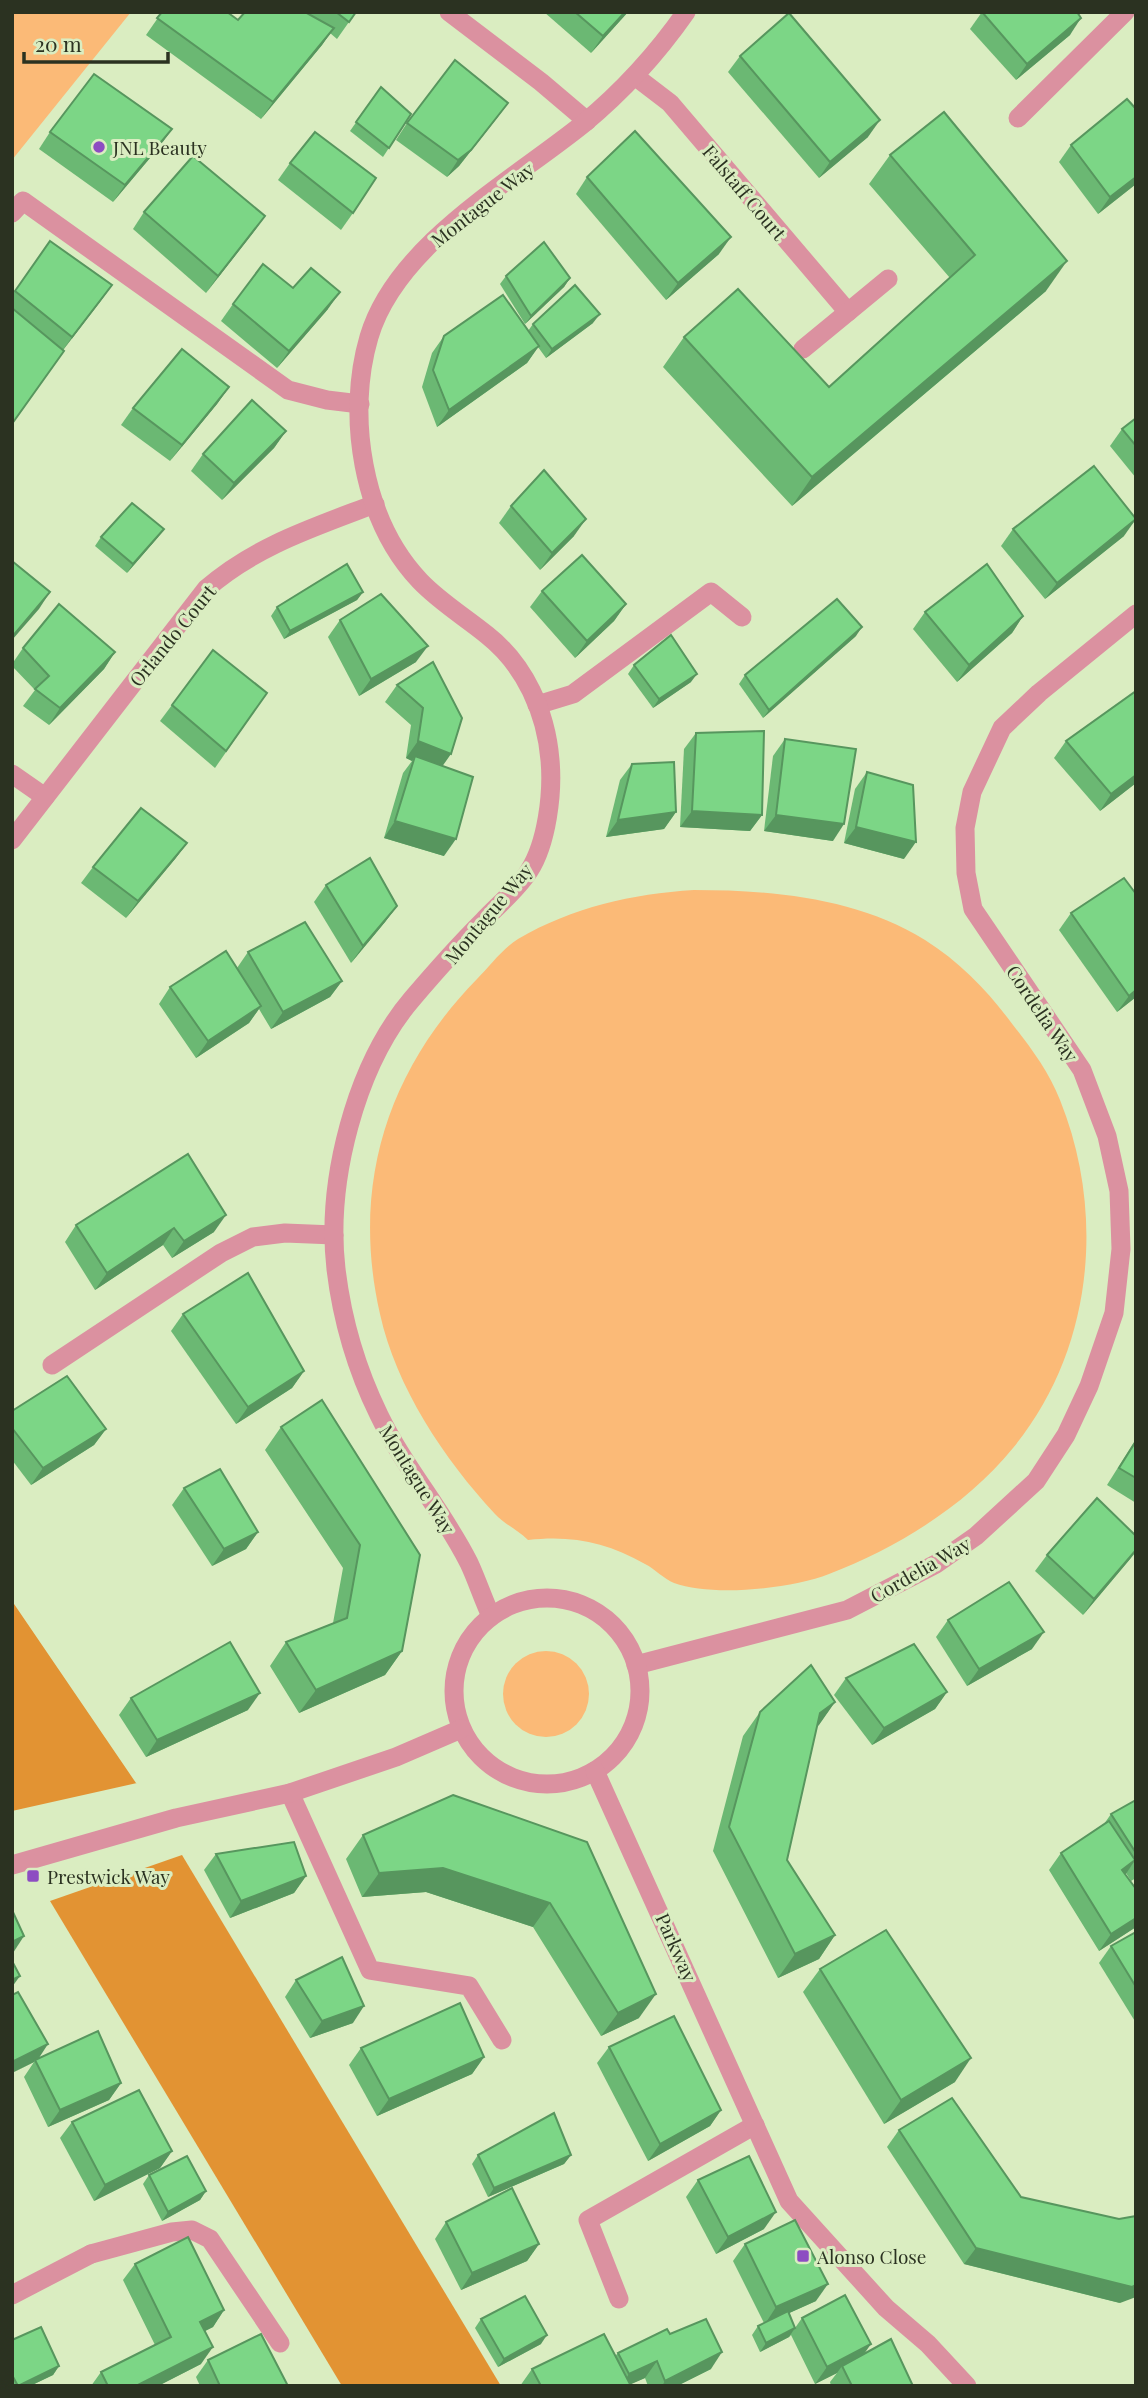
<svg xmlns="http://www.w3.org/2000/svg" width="1148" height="2398" font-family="'Playfair Display',serif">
<rect width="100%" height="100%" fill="#daedc1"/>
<g fill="#fbba77">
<polygon points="12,12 131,12 12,160"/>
<path d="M694,890C772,890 857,898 925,940C961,963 988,991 1013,1025C1031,1048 1049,1072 1060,1100C1106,1214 1093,1351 1013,1448C967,1505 897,1548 829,1574C791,1589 712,1597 674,1583C664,1579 655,1569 645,1564C607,1542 571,1535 528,1540C518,1530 504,1524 495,1514C444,1459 396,1387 380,1314C351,1187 386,1072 477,979C489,967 503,948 518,939C573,907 632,894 694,890Z"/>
<circle cx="546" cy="1694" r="43"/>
</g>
<g fill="#e29333">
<polygon points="12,1601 136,1783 137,1783 12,1811"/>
<polygon points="182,1855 501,2386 342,2386 50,1901"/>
</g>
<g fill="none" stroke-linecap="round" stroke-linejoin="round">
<g stroke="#db91a0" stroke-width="19">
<polyline points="449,12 541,82 587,121"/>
<polyline points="1018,118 1125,12"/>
<polyline points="12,213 23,201 288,390 327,400 360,404"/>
<polyline points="537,705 573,694 711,592 742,617"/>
<polyline points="52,1365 221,1253 253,1237 285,1233 334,1235"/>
<polyline points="290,1793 370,1970 469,1986 502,2040"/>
<polyline points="91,2254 172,2232 192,2230 210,2239 280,2343"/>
<polyline points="619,2299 588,2220 755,2125"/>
</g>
<g stroke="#db91a0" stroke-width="19">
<polyline points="636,77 670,103 848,312 888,279"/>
<polyline points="803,349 848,312"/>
<polyline points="12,774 45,797"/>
<path d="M12,840L206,589C255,546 315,527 375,504"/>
<path d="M491,1616C483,1599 477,1580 469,1563C443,1511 404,1467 379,1415C357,1370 342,1319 336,1269C326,1182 355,1066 412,999C435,972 459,945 483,921C498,905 517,890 529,871C547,843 553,793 550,760C546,712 525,665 487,635C465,617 440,602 420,581C362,520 346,415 369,337C396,245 511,182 583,124C623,91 656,55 686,12"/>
<polyline points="636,1665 847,1610 936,1564 976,1536 1036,1481 1066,1435 1089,1386 1114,1313 1121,1249 1119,1191 1107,1136 1082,1070 973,909 966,873 965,828 972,792 1002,728 1039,693 1136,614"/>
<polyline points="12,2295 91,2254"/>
</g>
<g stroke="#db91a0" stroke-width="19">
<circle cx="547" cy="1691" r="93"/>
<polyline points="595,1771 789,2201 886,2308 928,2344 967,2386"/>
<polyline points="12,1865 176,1818 290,1793 396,1757 461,1729"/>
</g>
</g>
<g fill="#6bb873">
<polygon points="162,12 238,20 245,12 356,12 337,39 330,33 322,45 261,119 146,35"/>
<polygon points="544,12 628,12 591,53"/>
<polygon points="982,12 1077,12 1070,35 1016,80 970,29"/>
<polygon points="740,56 868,137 819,178 728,72"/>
<polygon points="381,87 411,114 383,157 350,131"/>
<polygon points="508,103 496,119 459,166 447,177 396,140 407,123"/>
<polygon points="50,132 160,146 113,202 39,149"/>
<polygon points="1071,145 1136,184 1098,214 1059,162"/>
<polygon points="890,155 1046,291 792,506 663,367 684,337 829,387 950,278 869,184"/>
<polygon points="290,163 353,213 341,230 278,180"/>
<polygon points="587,177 719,254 666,300 576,194"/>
<polygon points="144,212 265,216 206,293 133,229"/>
<polygon points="50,241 112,285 63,350 12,424 12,295"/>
<polygon points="506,276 570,278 564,287 525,324 500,284"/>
<polygon points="293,288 328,309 277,368 221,321 233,304"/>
<polygon points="593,323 546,358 538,347 527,363 437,427 422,387 432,353 444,336 528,331 533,324"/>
<polygon points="229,387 217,404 170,461 121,425 133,408"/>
<polygon points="1136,418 1136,478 1110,446 1122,429"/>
<polygon points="286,431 274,448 222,500 191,471 203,454"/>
<polygon points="511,506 574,536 540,570 499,523"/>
<polygon points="1013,529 1124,536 1045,599 1001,546"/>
<polygon points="101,537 158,537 127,573 95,546"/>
<polygon points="542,591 626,604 614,621 575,658 530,607"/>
<polygon points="363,592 357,600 284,639 271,616 277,607"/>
<polygon points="925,612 1023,616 1012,633 957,682 913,629"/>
<polygon points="340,620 416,662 359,696 328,637"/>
<polygon points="856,636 763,718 739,684 745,675"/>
<polygon points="23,648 115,652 104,669 49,725 23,706 35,690 12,666 12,664"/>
<polygon points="433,662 443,766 444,856 384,838 403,773 412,761 406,758 411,725 385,702 397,685"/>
<polygon points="634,665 691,682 653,708 628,674"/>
<polygon points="1136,691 1136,783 1100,811 1054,758 1066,741"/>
<polygon points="267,693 215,768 160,721 172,705"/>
<polygon points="696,733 762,815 750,831 680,827 684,749"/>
<polygon points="785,739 833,841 764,831 773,756"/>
<polygon points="632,764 676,812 664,829 606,837 620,780"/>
<polygon points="867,772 904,859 844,843 855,789"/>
<polygon points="187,843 175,859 126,918 81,883 93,867"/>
<polygon points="326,885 397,906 385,922 351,963 314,902"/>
<polygon points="1071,913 1136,997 1117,1012 1059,930"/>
<polygon points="248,952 342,981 330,997 271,1029 259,1009 249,1023 196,1058 159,1004 170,987 237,968"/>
<polygon points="188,1154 214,1232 172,1258 163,1245 95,1290 65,1242 76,1225"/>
<polygon points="183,1314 304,1371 292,1388 236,1424 171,1331"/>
<polygon points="322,1400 402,1651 385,1675 299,1713 270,1666 286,1642 333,1623 343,1568 265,1450 281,1427"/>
<polygon points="12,1411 106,1429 94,1445 31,1485 12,1460"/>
<polygon points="1136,1439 1136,1503 1107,1485"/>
<polygon points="184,1488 258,1532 246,1549 212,1566 172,1505"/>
<polygon points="1136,1536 1136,1552 1083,1615 1035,1571 1047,1555"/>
<polygon points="948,1620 1032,1649 967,1686 936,1637"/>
<polygon points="846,1678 947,1692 935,1709 872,1745 834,1695"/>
<polygon points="131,1698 248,1710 146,1757 119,1715"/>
<polygon points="835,1702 817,1727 787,1860 835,1935 819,1959 778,1978 713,1851 743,1736 760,1712"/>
<polygon points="1136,1800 1136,1878 1131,1881 1126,1873 1125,1874 1136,1927 1099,1951 1049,1870 1061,1853 1104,1824 1111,1814"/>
<polygon points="363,1835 587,1842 639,2018 601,2036 533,1927 426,1892 362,1897 346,1859"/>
<polygon points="216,1854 306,1876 294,1893 230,1918 204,1870"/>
<polygon points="1136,1932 1136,2023 1099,1963 1111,1946"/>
<polygon points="820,1969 955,2082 884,2124 803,1992"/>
<polygon points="296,1980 353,2023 310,2038 285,1997"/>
<polygon points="609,2047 721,2110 710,2126 648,2161 597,2063"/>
<polygon points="361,2048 484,2057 472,2074 377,2116 349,2065"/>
<polygon points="38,2059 121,2083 109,2100 48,2127 24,2077 34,2062 12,2073"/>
<polygon points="72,2122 172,2151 160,2168 94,2201 60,2138"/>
<polygon points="899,2130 1021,2197 1120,2303 964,2264 887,2147"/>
<polygon points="478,2155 571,2155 564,2164 488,2197 472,2164"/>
<polygon points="149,2175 206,2191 200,2200 162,2221 143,2184"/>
<polygon points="698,2180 764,2229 716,2254 686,2197"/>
<polygon points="446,2222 539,2244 527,2261 461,2290 435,2239"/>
<polygon points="745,2244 816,2301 789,2313 795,2328 802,2318 864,2354 913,2386 831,2386 830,2382 837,2373 815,2384 791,2335 789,2337 760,2352 752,2335 758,2326 764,2323 733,2261"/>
<polygon points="135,2264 224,2310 213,2327 205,2331 201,2364 158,2386 91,2386 101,2372 155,2345 123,2280"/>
<polygon points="481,2319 541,2344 498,2367 475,2328"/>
<polygon points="670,2334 711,2369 677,2386 648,2386 645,2378 630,2384 631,2386 520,2386 532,2369 615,2356 618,2353"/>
<polygon points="12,2340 59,2366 53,2375 30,2386 12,2386"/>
<polygon points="208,2360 288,2386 200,2386 196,2377"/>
</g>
<g fill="#57965e">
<polygon points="625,12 628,12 591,53 603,36"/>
<polygon points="1081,18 1070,35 1016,80 1027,64"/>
<polygon points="334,28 322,45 261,119 273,102"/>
<polygon points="508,103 496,119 459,166 447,177 458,160"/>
<polygon points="880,120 868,137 819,178 830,162"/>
<polygon points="172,129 160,146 113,202 125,185"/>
<polygon points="1136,177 1136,184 1098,214 1110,197"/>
<polygon points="265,216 253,233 206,293 218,276"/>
<polygon points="731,237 719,254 666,300 678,283"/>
<polygon points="1067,261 1046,291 792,506 812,477"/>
<polygon points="570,278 564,287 525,324 531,316"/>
<polygon points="112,285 100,302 60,354 72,337"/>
<polygon points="340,292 328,309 277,368 289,351"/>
<polygon points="600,314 593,323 546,358 552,349"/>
<polygon points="539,346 527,363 437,427 449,410"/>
<polygon points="229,387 217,404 170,461 182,445"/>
<polygon points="286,431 274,448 222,500 234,483"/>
<polygon points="586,519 574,536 540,570 552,553"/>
<polygon points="1136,519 1124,536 1045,599 1057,583"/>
<polygon points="164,529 158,537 127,573 133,564"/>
<polygon points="50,592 39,609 12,640 12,637"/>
<polygon points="363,592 357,600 284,639 290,631"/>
<polygon points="626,604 614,621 575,658 587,641"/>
<polygon points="1023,616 1012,633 957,682 969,665"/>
<polygon points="862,627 856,636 763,718 769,710"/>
<polygon points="428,646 416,662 359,696 371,679"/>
<polygon points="115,652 104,669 49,725 60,708"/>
<polygon points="697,674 691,682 653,708 659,699"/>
<polygon points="418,741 451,754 439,771 415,756 412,761 406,758"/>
<polygon points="1136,775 1136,783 1100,811 1111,794"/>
<polygon points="692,811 762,815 750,831 680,827"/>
<polygon points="676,812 664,829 606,837 618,820"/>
<polygon points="776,815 844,824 833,841 764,831"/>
<polygon points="395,821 456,839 444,856 384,838"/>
<polygon points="856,827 916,842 904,859 844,843"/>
<polygon points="187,843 175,859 126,918 138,901"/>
<polygon points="397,906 385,922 351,963 363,946"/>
<polygon points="342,981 330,997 271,1029 283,1012"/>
<polygon points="1136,990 1136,997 1117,1012 1129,996"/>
<polygon points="261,1006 249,1023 196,1058 208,1041"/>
<polygon points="226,1215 214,1232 172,1258 184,1241"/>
<polygon points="174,1228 163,1245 95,1290 107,1273"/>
<polygon points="304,1371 292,1388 236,1424 248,1407"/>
<polygon points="106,1429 94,1445 31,1485 43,1468"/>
<polygon points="258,1532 246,1549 212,1566 224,1549"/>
<polygon points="1136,1550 1130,1559 1083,1615 1094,1599"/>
<polygon points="1044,1632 1032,1649 967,1686 979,1669"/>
<polygon points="402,1651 385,1675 299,1713 316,1690"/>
<polygon points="947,1692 935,1709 872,1745 884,1728"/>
<polygon points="260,1693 248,1710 146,1757 157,1740"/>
<polygon points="835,1702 819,1725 803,1737 820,1713"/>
<polygon points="1135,1860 1124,1877 1122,1870"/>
<polygon points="443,1868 550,1903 533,1927 426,1892 362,1897 379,1873"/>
<polygon points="306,1876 294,1893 230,1918 241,1901"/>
<polygon points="1136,1918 1136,1927 1099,1951 1111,1934"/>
<polygon points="835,1935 819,1959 778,1978 795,1954"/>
<polygon points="24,1936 13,1953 12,1953 12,1942"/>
<polygon points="20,1976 12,1987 12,1980"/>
<polygon points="656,1994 639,2018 601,2036 618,2013"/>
<polygon points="364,2006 353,2023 310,2038 322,2021"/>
<polygon points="48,2044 37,2061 35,2060 34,2062 12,2073 12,2062"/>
<polygon points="484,2057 472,2074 377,2116 389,2099"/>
<polygon points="971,2058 955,2082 884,2124 901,2100"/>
<polygon points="121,2083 109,2100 48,2127 60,2110"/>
<polygon points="721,2110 710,2126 648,2161 660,2144"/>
<polygon points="172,2151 160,2168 94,2201 105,2185"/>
<polygon points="571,2155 564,2164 488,2197 494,2188"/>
<polygon points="206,2191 200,2200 162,2221 168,2212"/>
<polygon points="776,2212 764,2229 716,2254 728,2237"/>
<polygon points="539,2244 527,2261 461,2290 472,2273"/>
<polygon points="976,2248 1136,2285 1136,2297 1120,2303 964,2264"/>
<polygon points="828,2284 816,2301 765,2324 776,2307"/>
<polygon points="224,2310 213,2327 189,2339 200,2322"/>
<polygon points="795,2328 789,2337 760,2352 766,2343"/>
<polygon points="547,2335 541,2344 498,2367 504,2359"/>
<polygon points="871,2344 859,2361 842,2366 837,2373 815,2384 827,2367"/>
<polygon points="213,2347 201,2364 158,2386 136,2386"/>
<polygon points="722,2352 711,2369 677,2386 662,2386 665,2381"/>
<polygon points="657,2361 645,2378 627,2386 621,2386 629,2374"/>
<polygon points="59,2366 53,2375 30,2386 18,2386"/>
</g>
<g fill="#7cd686" stroke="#57965e" stroke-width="2">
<polygon points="162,12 227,12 238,20 245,12 305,12 334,28 273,102 157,18"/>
<polygon points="336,12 356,12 349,22"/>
<polygon points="575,12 625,12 603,36"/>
<polygon points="982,12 1077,12 1081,18 1027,64"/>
<polygon points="789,13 880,120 830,162 740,56"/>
<polygon points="455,60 508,103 471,150 458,160 407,123"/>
<polygon points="94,74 172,129 125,185 50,132"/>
<polygon points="381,87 411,114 389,148 356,122"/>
<polygon points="1127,99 1136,109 1136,177 1110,197 1071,145"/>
<polygon points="944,112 1067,261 812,477 684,337 738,289 829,387 975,255 890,155"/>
<polygon points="635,131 731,237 678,283 587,177"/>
<polygon points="315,132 376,178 353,213 290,163"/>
<polygon points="193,156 265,216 218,276 144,212"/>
<polygon points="50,241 112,285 72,337 15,291"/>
<polygon points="544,242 570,278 531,316 506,276"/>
<polygon points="263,264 293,288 311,268 340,292 289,351 233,304"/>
<polygon points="575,285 600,314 552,349 533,324"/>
<polygon points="503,295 539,346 449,410 433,370 444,336"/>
<polygon points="12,308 64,351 14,421 12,419"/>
<polygon points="182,349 229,387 182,445 133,408"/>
<polygon points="252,400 286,431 234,483 203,454"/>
<polygon points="1136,418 1136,446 1122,429"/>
<polygon points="1094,466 1136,519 1057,583 1013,529"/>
<polygon points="544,470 586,519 552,553 511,506"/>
<polygon points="132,503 164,529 133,564 101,537"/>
<polygon points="582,555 626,604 587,641 542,591"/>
<polygon points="12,561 50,592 12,637"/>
<polygon points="347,564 363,592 290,631 277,607"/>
<polygon points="987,564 1023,616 969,665 925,612"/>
<polygon points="381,594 428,646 371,679 340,620"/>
<polygon points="837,599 862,627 769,710 745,675"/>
<polygon points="59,604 115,652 60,708 35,689 49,676 23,648"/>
<polygon points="671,635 697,674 659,699 634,665"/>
<polygon points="213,650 267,693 226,751 172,705"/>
<polygon points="433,662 462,718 451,754 418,741 423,708 397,685"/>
<polygon points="1136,691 1136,775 1111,794 1066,741"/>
<polygon points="764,731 762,815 692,811 696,733"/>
<polygon points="785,739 856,749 844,824 776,815"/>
<polygon points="415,756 473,777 456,839 395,821"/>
<polygon points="674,762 676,812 618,820 632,764"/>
<polygon points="867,772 913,785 916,842 856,827"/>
<polygon points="141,808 187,843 138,901 93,867"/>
<polygon points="370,858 397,906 363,946 326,885"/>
<polygon points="1124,878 1136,894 1136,990 1129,996 1071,913"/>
<polygon points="305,922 342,981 283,1012 248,952"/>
<polygon points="226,951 261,1006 208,1041 170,987"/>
<polygon points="188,1154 226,1215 184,1241 174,1228 107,1273 76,1225"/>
<polygon points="248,1273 304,1371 248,1407 183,1314"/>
<polygon points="67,1376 106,1429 43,1468 12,1428 12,1411"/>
<polygon points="322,1400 420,1555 402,1651 316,1690 286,1642 347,1618 360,1545 281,1427"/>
<polygon points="1136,1441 1136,1478 1119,1468"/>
<polygon points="220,1469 258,1532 224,1549 184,1488"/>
<polygon points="1097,1498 1136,1536 1136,1550 1094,1599 1047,1555"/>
<polygon points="1009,1582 1044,1632 979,1669 948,1620"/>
<polygon points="230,1642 260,1693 157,1740 131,1698"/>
<polygon points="914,1644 947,1692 884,1728 846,1678"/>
<polygon points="811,1665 835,1702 820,1713 787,1860 835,1935 795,1954 729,1827 760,1712"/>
<polygon points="453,1795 587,1842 656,1994 618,2013 550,1903 443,1868 379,1873 363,1835"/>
<polygon points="1136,1800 1136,1853 1111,1814"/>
<polygon points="1109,1821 1135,1860 1122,1870 1136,1889 1136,1918 1111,1934 1061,1853"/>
<polygon points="294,1842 306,1876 241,1901 216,1854"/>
<polygon points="12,1910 24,1936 12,1942"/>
<polygon points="886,1930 971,2058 901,2100 820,1969"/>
<polygon points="1136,1932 1136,1987 1111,1946"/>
<polygon points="342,1957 364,2006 322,2021 296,1980"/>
<polygon points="12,1961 20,1976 12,1980"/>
<polygon points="18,1992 48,2044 12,2062 12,1995"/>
<polygon points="460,2003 484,2057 389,2099 361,2048"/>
<polygon points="674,2016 721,2110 660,2144 609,2047"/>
<polygon points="98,2031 121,2083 60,2110 35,2060"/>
<polygon points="139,2090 172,2151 105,2185 72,2122"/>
<polygon points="952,2098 1021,2197 1119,2219 1136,2216 1136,2285 1132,2287 976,2248 899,2130"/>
<polygon points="554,2113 571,2155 494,2188 478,2155"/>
<polygon points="187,2156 206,2191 168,2212 149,2175"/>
<polygon points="749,2156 776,2212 728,2237 698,2180"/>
<polygon points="512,2188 539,2244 472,2273 446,2222"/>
<polygon points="795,2220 828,2284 776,2307 745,2244"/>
<polygon points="188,2237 224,2310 200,2322 213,2347 136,2386 108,2386 101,2372 171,2337 135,2264"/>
<polygon points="845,2295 871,2344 827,2367 802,2318"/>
<polygon points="525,2296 547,2335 504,2359 481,2319"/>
<polygon points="788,2311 795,2328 766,2343 758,2326"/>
<polygon points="706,2319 722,2352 665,2381 657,2361 629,2374 618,2353 667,2329 670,2334"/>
<polygon points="41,2327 59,2366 18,2386 12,2375 12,2340"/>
<polygon points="261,2334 288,2386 220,2386 208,2360"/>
<polygon points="604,2334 631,2386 541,2386 532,2369"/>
<polygon points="891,2339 913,2386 852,2386 842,2366"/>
</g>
<g fill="#8d4dc2" stroke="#daedc1" stroke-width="2.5">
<circle cx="99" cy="147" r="7"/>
<rect x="26" y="1869" width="14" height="14" rx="3.5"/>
<rect x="796" y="2249" width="14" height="14" rx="3.5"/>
</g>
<g text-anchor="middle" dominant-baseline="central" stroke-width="6" stroke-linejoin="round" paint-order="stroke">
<g font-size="19" fill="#2b3221" stroke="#daedc1" text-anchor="start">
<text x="113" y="147">JNL Beauty</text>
<text x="47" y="1876">Prestwick Way</text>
<text x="817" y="2256">Alonso Close</text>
</g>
<g font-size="19" fill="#2b3221" stroke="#daedc1">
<text transform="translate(745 192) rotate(50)">Falstaff Court</text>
<text transform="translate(482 204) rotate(-38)">Montague Way</text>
<text transform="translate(172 635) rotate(-51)">Orlando Court</text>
<text transform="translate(488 913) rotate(-50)">Montague Way</text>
<text transform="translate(1043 1013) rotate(56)">Cordelia Way</text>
<text transform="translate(418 1479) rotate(58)">Montague Way</text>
<text transform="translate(920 1569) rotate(-30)">Cordelia Way</text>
<text transform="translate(677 1947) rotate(66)">Parkway</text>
</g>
</g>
<rect width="1148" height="2398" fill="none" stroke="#2b3221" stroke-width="28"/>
<path d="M24 52v10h144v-10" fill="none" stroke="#2b3221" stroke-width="3.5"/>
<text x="35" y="52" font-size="21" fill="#2b3221" stroke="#daedc1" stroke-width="5" paint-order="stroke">20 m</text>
</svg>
